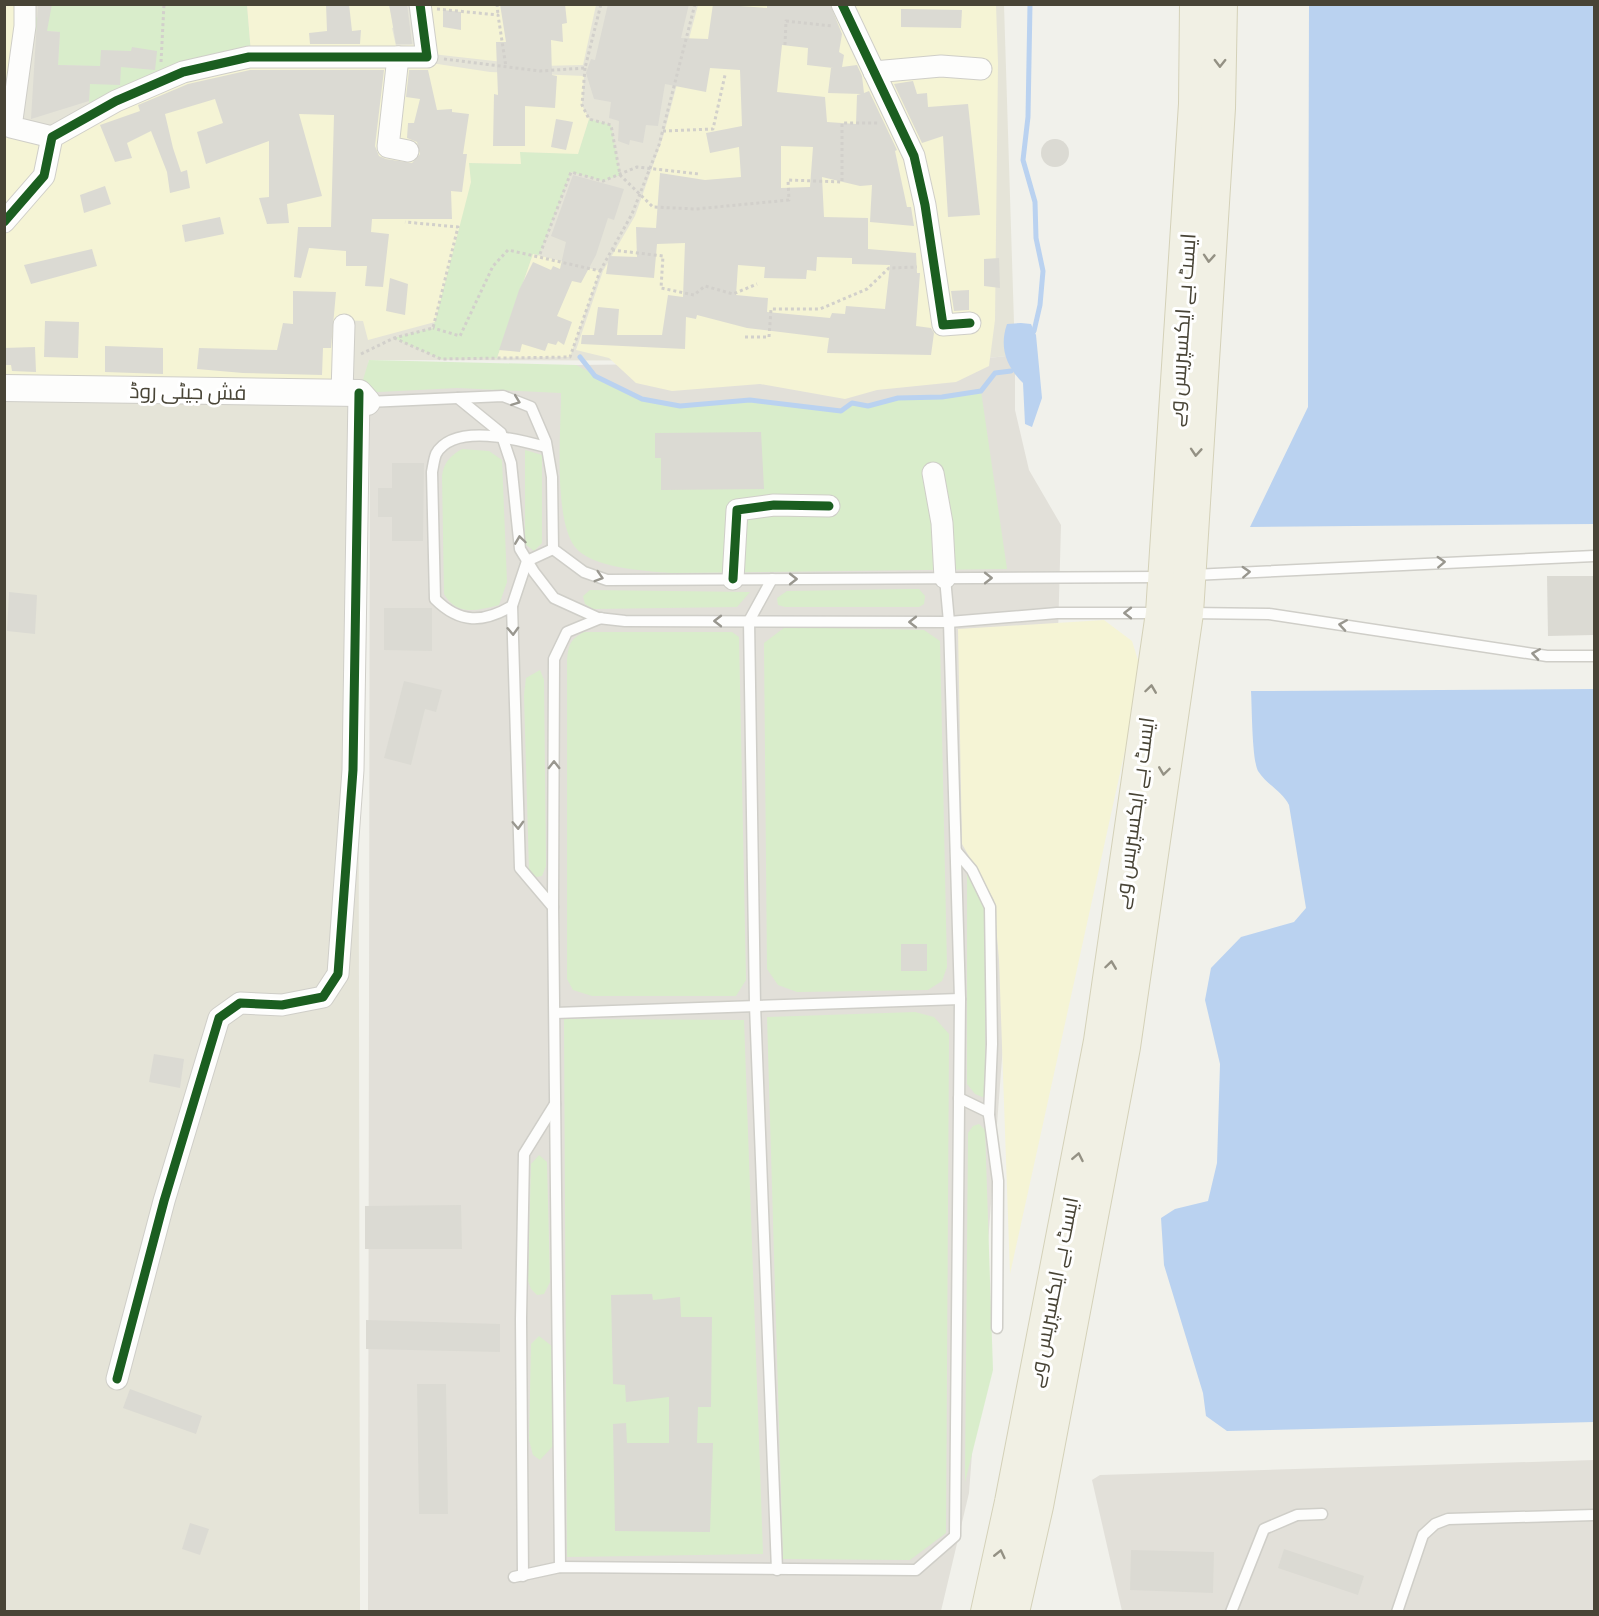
<svg xmlns="http://www.w3.org/2000/svg" width="1599" height="1616" font-family="Manrope,Cairo,sans-serif">
<rect width="100%" height="100%" fill="#f1f1eb"/>
<polygon fill="#e5e4d8" points="5,5 1004,5 1015,355 962,361 369,360 358,419 360,1611 5,1612"/>
<g fill="#e2e0d9">
<polygon points="1015,355 1015,410 1029,470 1061,525 1056,707 1006,1006 969,1493 941,1611 368,1612 370,385 576,365 962,361"/>
<polygon points="1594,1460 1594,1611 1122,1611 1092,1480 1100,1475"/>
</g>
<g fill="#d9edcb">
<polygon points="52,5 247,5 251,53 155,77 89,103 90,66 58,65 60,32 34,30 35,17 46,18"/>
<polygon points="589,119 611,125 620,175 603,181 571,172 539,255 533,254 497,358 441,359 394,338 433,328 470,182 469,163 520,164 520,152 578,153"/>
<path d="M369,360L576,365L642,399L680,406L750,400L841,411L852,403L868,406L898,398L942,397L981,391L1007,569L671,573C646,571 591,568 575,547C553,518 561,431 561,393L457,388L359,393Z"/>
<path d="M462,449L489,451L502,460L507,582L499,605C476,611 457,616 444,594L442,476C444,462 450,456 462,449Z"/>
<polygon points="525,450 542,455 542,543 534,551 525,544"/>
<polygon points="909,589 919,589 925,596 924,604 919,607 785,607 778,605 777,598 787,591"/>
<polygon points="590,590 750,592 737,607 593,609 585,604 583,596"/>
<polygon points="785,627 924,630 940,641 947,967 942,981 928,990 797,992 778,985 767,969 764,643"/>
<path d="M584,632H732L739,637L746,980L736,996H592L573,990L567,979V661C568,646 570,639 584,632Z"/>
<polygon points="540,670 544,680 546,866 542,876 536,877 529,870 524,695 526,678"/>
<polygon points="967,873 986,910 985,1098 975,1094 967,1084"/>
<polygon points="915,1012 934,1017 949,1034 946,1533 910,1560 783,1559 767,1017"/>
<polygon points="564,1019 744,1020 763,1554 567,1557"/>
<polygon points="979,1124 985,1130 993,1370 965,1482 968,1133 973,1126"/>
<polygon points="539,1155 547,1162 550,1282 544,1294 537,1295 531,1289 528,1281 531,1164"/>
<polygon points="539,1336 553,1347 553,1446 540,1460 533,1455 529,1440 531,1344"/>
</g>
<g fill="#f5f4d5">
<polygon points="5,5 25,5 11,127 52,137 44,176 5,212"/>
<polygon points="247,5 389,5 393,21 409,24 392,28 396,46 422,44 420,53 251,53"/>
<polygon points="424,5 596,5 583,65 540,66 432,54"/>
<polygon points="698,5 996,5 998,63 995,320 989,366 956,382 877,390 845,399 760,384 672,391 636,383 609,358 576,350 603,271 635,216 663,137"/>
<polygon points="418,61 490,72 584,76 582,105 589,119 578,154 520,152 521,164 469,163 471,182 435,322 368,340 363,321 339,320 331,380 5,377 5,231 63,139 136,99 224,68"/>
<polygon points="533,254 600,271 570,357 497,358"/>
<polygon points="1104,620 1132,641 1142,673 1010,1274 999,960 994,900 962,844 958,629"/>
</g>
<g fill="#bad2f0">
<polygon points="1309,5 1594,5 1594,524 1250,527 1308,407"/>
<path d="M1021,323L1031,324L1036,335L1042,398L1032,427L1025,424L1023,383C1006,366 999,347 1007,324Z"/>
<path d="M1594,689V1422L1227,1431L1206,1416L1203,1393L1164,1265L1161,1218L1175,1209L1208,1201L1217,1163L1220,1064L1205,1000L1211,968L1241,937L1294,922L1306,908L1289,805C1282,791 1267,785 1258,771C1252,760 1252,707 1251,691Z"/>
</g>
<g fill="none" stroke-linecap="round" stroke-linejoin="round">
<g stroke="#bad2f0" stroke-width="5">
<polyline points="1030,4 1028,117 1023,160 1035,202 1036,238 1043,271 1040,305 1034,331"/>
<polyline points="580,357 595,376 642,399 680,406 750,400 841,411 852,403 868,406 898,398 942,397 981,391 995,373 1011,371"/>
</g>
</g>
<g fill="#dbdad3" fill-rule="evenodd">
<polygon points="38,4 52,4 47,31 60,32 58,65 100,66 101,50 131,51 132,47 157,51 155,70 121,67 120,85 90,84 89,101 31,119"/>
<polygon points="326,4 349,4 352,31 361,30 360,44 310,44 309,33 327,31"/>
<polygon points="389,4 407,4 412,44 396,44"/>
<polygon points="500,4 565,4 567,23 562,24 563,42 551,40 552,75 557,76 555,108 525,106 525,146 493,146 494,94 498,95 496,42 506,42"/>
<path d="M608,4H689L681,38L708,39L713,4L767,8V4H830L842,34L839,52L844,55L842,67L857,65L862,76L864,93L869,91L897,150L895,151L907,207H911L914,226L870,222L872,185L860,186L822,177L824,217L868,218V249L916,253L917,273H920L916,326L931,328L934,333L931,355L827,353L829,338L747,328L697,315L696,319L686,317L685,349L581,344L582,335H594L598,307L619,309L617,335H662L668,295L683,297L685,243L657,244L654,278L606,274L609,256L637,257L636,227L656,228L660,173L705,180L741,177L739,147L710,153L706,133L742,126L740,70L710,68L706,92L665,84L658,126L646,125L643,143L630,140L629,145L618,141L619,121L609,118L611,102L594,99L586,73L591,59L595,60ZM782,45L808,48L807,65L833,68H831L828,93L861,94L857,95L856,124L827,122L825,97L777,92ZM781,146L813,147L810,187L781,188ZM817,257L852,258V264L890,265L885,309L846,306L845,314L832,313L830,318L767,312L768,298L736,295L738,265L765,267L764,278L806,279L807,270L816,271Z"/>
<polygon points="901,9 962,10 961,28 901,27"/>
<polygon points="443,10 461,12 461,30 443,27"/>
<polygon points="250,70 384,70 375,146 379,156 386,159 412,163 420,154 417,142 407,138 408,123 414,123 420,99 406,97 409,70 428,70 437,110 452,109 452,112 469,114 463,154 467,154 462,192 451,191 452,219 372,219 371,232 389,234 383,287 365,286 367,266 346,266 346,251 309,248 301,278 294,277 298,227 331,227 334,115 299,114 322,196 287,204 289,223 267,224 259,198 269,197 269,141 206,164 197,132 223,123 215,99 165,114 173,148 181,172 187,170 190,188 170,193 167,172 151,131 127,143 132,158 115,162 100,125 140,111 138,105 188,84"/>
<polygon points="913,81 917,94 927,93 928,107 968,104 980,215 948,217 943,136 922,143 894,84"/>
<polygon points="556,119 573,122 566,150 551,147"/>
<circle cx="1055" cy="153" r="14"/>
<polygon points="573,175 624,189 614,220 608,218 596,255 581,283 572,281 557,316 572,322 564,345 558,341 556,345 548,343 545,351 522,344 520,352 499,350 519,290 533,262 551,270 553,266 560,269 566,242 551,236"/>
<polygon points="105,186 111,204 84,213 80,195"/>
<polygon points="220,217 224,234 185,242 182,225"/>
<polygon points="92,249 97,266 31,284 24,265"/>
<polygon points="999,258 1000,288 984,286 984,259"/>
<polygon points="390,278 408,284 405,315 386,311"/>
<polygon points="969,290 969,310 954,311 951,291"/>
<polygon points="293,291 336,292 331,348 323,348 322,375 243,373 197,369 199,348 277,350 283,323 293,324"/>
<polygon points="45,321 79,322 78,358 44,357"/>
<polygon points="105,346 163,348 163,374 105,372"/>
<polygon points="35,347 36,372 12,371 11,365 4,365 4,348"/>
<polygon points="761,432 764,489 661,490 661,458 655,458 655,433"/>
<polygon points="392,463 424,463 423,541 392,541 392,517 378,517 378,488 392,488"/>
<polygon points="1547,576 1594,576 1594,635 1548,636"/>
<polygon points="9,592 37,595 35,634 7,631"/>
<polygon points="384,608 432,608 432,651 384,650"/>
<polygon points="404,681 442,690 436,712 425,709 411,765 384,758"/>
<rect x="901" y="944" width="26" height="27"/>
<polygon points="154,1054 184,1059 180,1088 149,1082"/>
<polygon points="461,1205 462,1249 365,1249 365,1206"/>
<polygon points="652,1294 653,1300 680,1297 681,1317 712,1317 711,1407 698,1407 697,1443 713,1443 710,1532 615,1531 613,1424 626,1423 627,1443 669,1443 669,1397 626,1402 625,1385 613,1384 611,1295"/>
<polygon points="366,1320 500,1324 500,1352 366,1349"/>
<polygon points="417,1384 446,1384 448,1514 419,1514"/>
<polygon points="130,1389 202,1416 196,1434 123,1408"/>
<polygon points="190,1523 209,1529 200,1555 182,1549"/>
<polygon points="1284,1549 1364,1576 1358,1595 1278,1568"/>
<polygon points="1131,1550 1214,1552 1213,1593 1130,1590"/>
</g>
<g fill="none" stroke-linecap="round" stroke-linejoin="round">
<g stroke="#cfcec8" stroke-width="13">
<g id="service">
<polyline points="458,398 501,433 511,463 520,549 534,572 554,598 598,618 625,621 949,622 1057,613 1159,613"/>
<polyline points="367,402 503,396 531,407 546,442 552,477 553,549 584,572 607,580 1162,577"/>
<polyline points="1193,575 1594,556"/>
<polyline points="772,579 749,621 755,1005 777,1570"/>
<path d="M512,606C483,623 460,624 435,599L432,472C433,467 434,459 436,454C454,422 520,440 546,447"/>
<polyline points="1189,613 1269,614 1547,656 1594,656"/>
<polyline points="956,851 972,870 990,907 992,1044 989,1115"/>
<polyline points="553,907 520,868 512,606 527,561 553,549"/>
<polyline points="555,1013 960,999"/>
<polyline points="959,1098 988,1112 989,1115 998,1181 997,1328"/>
<polyline points="560,1567 553,907 554,659 567,632 601,618"/>
<polyline points="523,1576 521,1319 524,1154 555,1104"/>
<polyline points="514,1577 560,1567 916,1570 955,1536 960,999 949,622 945,578"/>
<polyline points="1231,1612 1264,1529 1297,1515 1322,1514"/>
<polyline points="1397,1612 1423,1535 1435,1524 1448,1519 1594,1515"/>
</g>
</g>
<g stroke="#cfcec8" stroke-width="23">
<g id="minor">
<polyline points="25,4 25,26 11,127 52,137"/>
<polyline points="842,4 914,156 925,205 943,325 970,323"/>
<polyline points="398,57 388,147 408,151"/>
<polyline points="874,72 941,66 981,69"/>
<polyline points="4,222 44,176 52,137 116,101 183,72 249,57 427,57 420,4"/>
<polyline points="342,393 344,325"/>
<polyline points="933,473 942,523 945,578"/>
<polyline points="733,579 737,510 774,505 829,506"/>
<polyline points="117,1379 164,1201 219,1018 240,1003 282,1005 323,997 338,974 353,770 359,393"/>
</g>
</g>
<g stroke="#cfcec8" stroke-width="28">
<polyline id="tertiary" points="4,388 359,393 367,402"/>
</g>
<g stroke="#d4d1b8" stroke-width="34">
<g id="primary">
<polyline points="987,1612 1011,1502 1100,1041 1162,613 1195,104 1196,4"/>
<polyline points="1013,1612 1037,1506 1124,1047 1187,613 1219,108 1221,4"/>
</g>
</g>
<g stroke="#d2d0cb" stroke-width="3" stroke-dasharray="3 3" stroke-linecap="butt">
<polyline points="497,4 498,15"/>
<polyline points="437,9 498,15 506,67"/>
<polyline points="785,45 786,21 832,26"/>
<polyline points="444,59 540,71 585,68 601,4"/>
<polyline points="161,62 164,4"/>
<polyline points="585,68 582,105 589,119 611,125 620,175 653,207 696,209 789,200 788,180 842,182 842,123 878,123"/>
<polyline points="663,131 713,129 725,75"/>
<polyline points="612,250 663,256 661,288 694,295 705,286 733,294 757,284"/>
<polyline points="540,254 571,172 603,181 637,167 699,174"/>
<polyline points="600,271 632,214 659,145 695,4"/>
<polyline points="745,337 769,337 771,309 820,309 867,289 889,268 917,267"/>
<polyline points="394,338 441,359 570,357 600,271 508,250 493,266 460,336 433,328"/>
<polyline points="361,354 394,338 433,328 458,227 405,222"/>
</g>
<use href="#service" stroke="#fdfdfc" stroke-width="10"/>
<use href="#minor" stroke="#fdfdfc" stroke-width="21"/>
<use href="#tertiary" stroke="#fdfdfc" stroke-width="26"/>
<use href="#primary" stroke="#f1f0e4" stroke-width="32"/>
<g stroke="#fff" stroke-width="13">
<g id="cycleway">
<polyline points="842,4 914,156 925,205 943,325 970,323"/>
<polyline points="4,222 44,176 52,137 116,101 183,72 249,57 427,57 420,4"/>
<polyline points="733,579 737,510 774,505 829,506"/>
<polyline points="117,1379 164,1201 219,1018 240,1003 282,1005 323,997 338,974 353,770 359,393"/>
</g>
</g>
<use href="#cycleway" stroke="#1b5e20" stroke-width="9"/>
</g>
<defs><path id="oneway-chevron" d="M-2-3.5L2.5 0L-2 3.5" fill="none" stroke-width="1.6" stroke-linecap="round" stroke-linejoin="round" transform="scale(1.5)"/></defs>
<g stroke="#949184">
<use href="#oneway-chevron" transform="translate(1220 63) rotate(91)"/>
<use href="#oneway-chevron" transform="translate(1209 258) rotate(94)"/>
<use href="#oneway-chevron" transform="translate(1196 452) rotate(94)"/>
<use href="#oneway-chevron" transform="translate(1151 689) rotate(-82)"/>
<use href="#oneway-chevron" transform="translate(1164 771) rotate(98)"/>
<use href="#oneway-chevron" transform="translate(1111 965) rotate(-82)"/>
<use href="#oneway-chevron" transform="translate(1078 1157) rotate(-79)"/>
<use href="#oneway-chevron" transform="translate(1000 1554) rotate(-77)"/>
</g>
<g stroke="#99978f">
<use href="#oneway-chevron" transform="translate(516 401) rotate(21)"/>
<use href="#oneway-chevron" transform="translate(520 540) rotate(-98)"/>
<use href="#oneway-chevron" transform="translate(1441 562) rotate(-3)"/>
<use href="#oneway-chevron" transform="translate(1246 572) rotate(-3)"/>
<use href="#oneway-chevron" transform="translate(599 577) rotate(17)"/>
<use href="#oneway-chevron" transform="translate(988 578)"/>
<use href="#oneway-chevron" transform="translate(793 579)"/>
<use href="#oneway-chevron" transform="translate(1128 613) rotate(180)"/>
<use href="#oneway-chevron" transform="translate(718 621) rotate(180)"/>
<use href="#oneway-chevron" transform="translate(913 622) rotate(-180)"/>
<use href="#oneway-chevron" transform="translate(1343 625) rotate(-171)"/>
<use href="#oneway-chevron" transform="translate(513 631) rotate(88)"/>
<use href="#oneway-chevron" transform="translate(1536 654) rotate(-171)"/>
<use href="#oneway-chevron" transform="translate(554 765) rotate(-90)"/>
<use href="#oneway-chevron" transform="translate(518 825) rotate(88)"/>
</g>
<g text-anchor="middle" dominant-baseline="central" stroke-width="6" stroke-linejoin="round" paint-order="stroke">
<g font-size="21" fill="#484436" stroke="#fff">
<text transform="translate(1181 330) rotate(-86)">ایسٹ بے ایکسپریس وے</text>
<text transform="translate(188 391) rotate(1)">فش جیٹی روڈ</text>
<text transform="translate(1133 813) rotate(-82)">ایسٹ بے ایکسپریس وے</text>
<text transform="translate(1052 1292) rotate(-79)">ایسٹ بے ایکسپریس وے</text>
</g>
</g>
<rect width="1599" height="1616" fill="none" stroke="#484436" stroke-width="12"/>
</svg>
